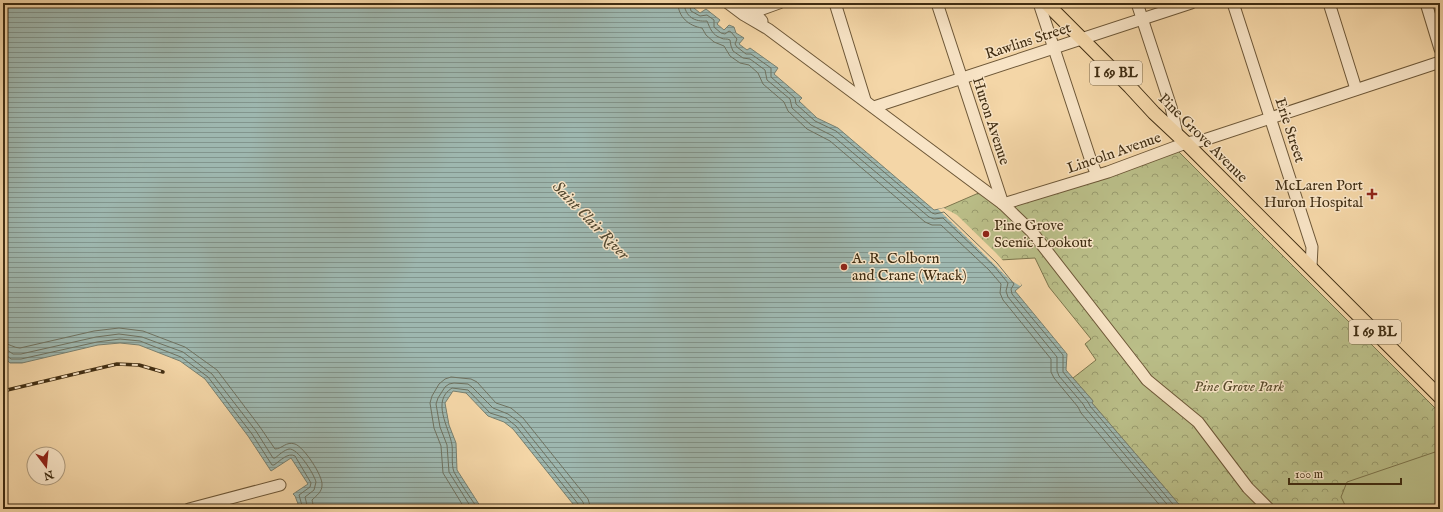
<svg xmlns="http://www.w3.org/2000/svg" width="1443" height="512" font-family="'IM FELL English',serif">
<defs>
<pattern id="forest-crowns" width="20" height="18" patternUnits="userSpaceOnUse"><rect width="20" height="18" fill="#babe88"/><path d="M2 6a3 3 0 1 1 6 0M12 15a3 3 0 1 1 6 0" fill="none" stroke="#999b6e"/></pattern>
<pattern id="water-rules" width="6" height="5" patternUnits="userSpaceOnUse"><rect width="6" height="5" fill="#9eb7af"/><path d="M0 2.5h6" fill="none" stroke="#82958d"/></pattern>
</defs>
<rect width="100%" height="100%" fill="#f4d6a7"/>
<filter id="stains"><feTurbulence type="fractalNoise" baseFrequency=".005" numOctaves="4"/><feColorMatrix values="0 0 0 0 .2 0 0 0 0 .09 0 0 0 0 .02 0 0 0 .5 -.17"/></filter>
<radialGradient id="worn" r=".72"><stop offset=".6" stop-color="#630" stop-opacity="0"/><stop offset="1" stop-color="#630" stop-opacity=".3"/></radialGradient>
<polygon fill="url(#forest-crowns)" stroke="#7d764d" points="1178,151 1440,413 1440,509 1183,509 1092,403 1093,401 1073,378 1096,360 1085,344 1091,339 1049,287 1035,258 1000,260 956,217 944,208 981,192 1000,207"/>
<polygon fill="#babe88" stroke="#7d764d" points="1438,451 1440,456 1440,509 1347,509 1341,497 1347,482"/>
<polygon fill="url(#water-rules)" stroke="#788070" points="3,3 692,3 695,6 694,8 700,13 706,9 720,20 717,24 724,30 729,25 734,27 736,33 744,38 739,44 747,50 750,48 778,68 774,74 802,98 799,101 817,118 838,128 934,210 944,208 956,217 1022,285 1015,291 1067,354 1066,370 1093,401 1092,403 1183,509 577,509 513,429 504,422 488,416 466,393 453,391 445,403 449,425 456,443 457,470 482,509 300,509 295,496 293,494 308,484 291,458 271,471 248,436 205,379 180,361 139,345 120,343 98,345 22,363 10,363 3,357"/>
<polygon fill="#f4d6a7" points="944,208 957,215 996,253 1007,265 1022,285 1020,286 1010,280 938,209"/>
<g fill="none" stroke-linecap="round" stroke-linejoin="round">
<g stroke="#6f7260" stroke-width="1">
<path d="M678,3C678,17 689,26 702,28L706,35L714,42L724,46L730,56L740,63L749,65L758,73L763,84L784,102L788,111L807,129L830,141L925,222L932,225H941L989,270L1001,284L1000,293L1003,300L1051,359V372L1054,378L1078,407L1081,413L1163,509"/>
<path d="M684,3C685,17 695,22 707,21C710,28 712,35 721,38C724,40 727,38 730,40L731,46L733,51L743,58L750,59L765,70L767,80L790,99L792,108L811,125L833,136L929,217L934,219L943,218L994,266L1008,283L1006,291L1008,297L1057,357V371L1059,376L1083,404L1086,409L1171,509"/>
<polyline points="689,3 691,11 700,16 707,15 714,20 714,27 721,33 725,34 729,31 731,32 737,39 735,44 737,47 746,54 751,54 771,68 771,77 795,98 796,104 815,121 836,131 932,213 935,214 944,212 997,263 1014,284 1011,289 1012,294 1063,355 1063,372 1088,402 1090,406 1177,509"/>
<path d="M3,343C10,344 14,348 20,348L94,331L119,328L143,331L185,347L217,370L260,427L275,449C282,449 286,441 295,444C304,447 323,476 322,485C322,492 317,495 312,500L314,509"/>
<path d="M3,350H7L13,354H21L96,337L119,334L142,337L183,352L212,374L256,431L273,458H275C279,455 284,450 289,449C298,448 314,474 316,482L314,490L305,497L308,509"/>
<path d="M3,355H6L11,359H21L97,342L120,339L140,341L181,357L208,377L252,434L272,465H274C280,461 288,452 295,456L311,483L310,487L299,495L303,509"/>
<polyline points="465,509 443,473 441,446 434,428 430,403 432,396 439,384 445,379 451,377 471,379 477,382 496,403 511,408 523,418 588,499 591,509"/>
<polyline points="472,509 449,472 447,445 440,427 436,404 438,398 445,387 449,384 454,383 468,384 472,387 493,408 508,414 519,422 583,502 585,509"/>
<path d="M478,509C470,497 461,485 454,472C451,464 453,453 452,445C449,427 431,401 452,388L468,390L490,413L506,418L516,426L579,505L580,509"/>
</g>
<g stroke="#6d5737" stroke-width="13">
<g id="minor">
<polyline points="728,3 744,15 768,29 1003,204 1032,232 1141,372 1147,380 1198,422 1248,488 1269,509"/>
<polyline points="743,3 754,12 762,21"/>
<polyline points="835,3 865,100"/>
<polyline points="937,3 1003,204"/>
<polyline points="1039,3 1091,161 1097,175"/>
<polyline points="1137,3 1171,107 1177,134"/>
<polyline points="1233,3 1312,247 1311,267"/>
<polyline points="1329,3 1356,89"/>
<polyline points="1426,3 1440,49"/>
<polyline points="754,12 779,3"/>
<polyline points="874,107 1191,3"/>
<polyline points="1003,204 1108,172 1186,143 1204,140 1440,62"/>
<polyline points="189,509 280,485"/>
</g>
</g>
<g stroke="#402d12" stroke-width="15">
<polyline id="major" points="1046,3 1130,87 1154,113 1186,143 1440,397"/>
</g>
<use href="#minor" stroke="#f8e4c6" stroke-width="11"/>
<use href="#major" stroke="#f4d6a7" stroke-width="13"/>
<g stroke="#402d12" stroke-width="3.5">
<polyline id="rail" points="3,391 117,364 139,365 163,372"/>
</g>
<use href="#rail" stroke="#f8e4c6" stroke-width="2" stroke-dasharray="6" stroke-linecap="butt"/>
</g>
<g fill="#8f2418" stroke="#f8e4c6" stroke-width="1.5">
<path d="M1370 188h4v4h4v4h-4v4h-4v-4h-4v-4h4z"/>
<circle cx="986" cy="234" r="4"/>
<circle cx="844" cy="267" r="4"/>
</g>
<g text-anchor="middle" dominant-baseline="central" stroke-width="3" stroke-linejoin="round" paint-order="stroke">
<g fill="#f8e4c6" stroke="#776448" stroke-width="1">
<rect x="1090" y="61" width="52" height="24" rx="3"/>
<rect x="1349" y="320" width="52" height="24" rx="3"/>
</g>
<g font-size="14" font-weight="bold" fill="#402d12">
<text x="1116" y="73">I 69 BL</text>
<text x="1375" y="332">I 69 BL</text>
</g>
<g font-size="15" fill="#402d12" stroke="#f8e4c6">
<text transform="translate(1028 41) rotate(-18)">Rawlins Street</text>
<text transform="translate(991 121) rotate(72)">Huron Avenue</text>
<text transform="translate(1290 130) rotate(72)">Erie Street</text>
<text transform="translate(1203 138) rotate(45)">Pine Grove Avenue</text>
<text transform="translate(1114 153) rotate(-19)">Lincoln Avenue</text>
</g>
<g font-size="15" fill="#402d12" stroke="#f8e4c6" text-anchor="start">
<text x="1363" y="185" text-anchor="end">McLaren Port<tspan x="1363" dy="17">Huron Hospital</tspan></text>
<text x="994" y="225">Pine Grove<tspan x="994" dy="17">Scenic Lookout</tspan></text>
<text x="852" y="258">A. R. Colborn<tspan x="852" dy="17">and Crane (Wrack)</tspan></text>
</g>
<g font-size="15" font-style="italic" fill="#584a2a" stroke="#f8e4c6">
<text x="1239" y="386">Pine Grove Park</text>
</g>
<g font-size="16" font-style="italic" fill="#534931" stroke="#f8e4c6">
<text transform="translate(590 221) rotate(46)">Saint Clair River</text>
</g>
</g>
<rect width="1443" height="512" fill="none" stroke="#f4d6a7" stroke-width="16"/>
<rect x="4" y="4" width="1435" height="504" fill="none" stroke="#402d12" stroke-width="2"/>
<rect x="8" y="8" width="1427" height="496" fill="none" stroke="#402d12"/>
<g transform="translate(46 466) rotate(164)"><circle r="19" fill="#f8e4c6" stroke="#ae9b7e"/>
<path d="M0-3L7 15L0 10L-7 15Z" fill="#8f2418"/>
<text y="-6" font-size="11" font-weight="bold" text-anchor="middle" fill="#402d12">N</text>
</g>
<path d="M1289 478v6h112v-6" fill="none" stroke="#402d12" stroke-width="2"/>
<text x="1295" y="478" font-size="12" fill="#402d12" stroke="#f8e4c6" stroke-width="3" paint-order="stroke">100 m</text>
<rect width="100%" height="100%" filter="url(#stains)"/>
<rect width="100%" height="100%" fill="url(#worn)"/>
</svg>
